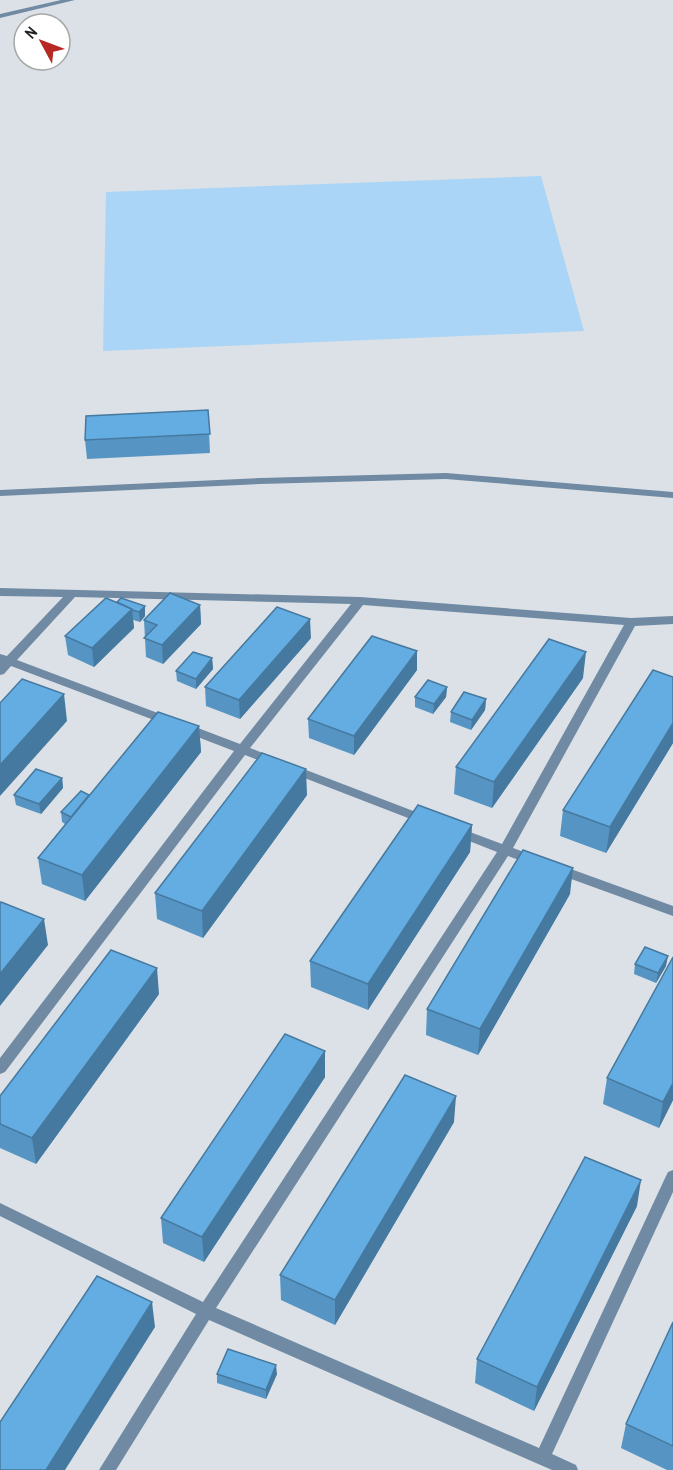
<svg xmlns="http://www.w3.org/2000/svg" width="673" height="1470" font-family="'Archivo Narrow',sans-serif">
<rect width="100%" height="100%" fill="#dbe1e6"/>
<polygon fill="#aad5f7" points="541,176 584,331 103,351 106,192"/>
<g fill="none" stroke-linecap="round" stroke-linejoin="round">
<g fill="#708aa3" fill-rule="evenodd">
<polygon points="61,0 75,0 0,18 0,14"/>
<polygon points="446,473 673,492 673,498 446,479 260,484 0,496 0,490 260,478"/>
<polygon points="0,588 360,597 631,618 673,616 673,624 635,626 513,848 540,858 541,861 540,864 535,866 508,856 216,1308 539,1448 666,1176 668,1172 673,1170 673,1192 552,1454 576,1465 578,1470 552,1470 209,1320 116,1470 99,1470 196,1314 0,1216 0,1203 203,1302 497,852 454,835 452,832 454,829 462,829 502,844 624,625 363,605 250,748 278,759 280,762 278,765 274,766 245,755 5,1072 0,1074 0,1058 234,751 182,731 180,728 182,725 190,725 240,744 351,604 75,597 17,660 171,718 173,721 171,724 167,725 11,666 4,674 0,675 0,654 7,656 63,597 0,596"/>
<polygon points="293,765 429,817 431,820 429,823 421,823 289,772 287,769"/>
<polygon points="557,864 673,906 673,916 552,872 551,869 552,866"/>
</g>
</g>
<g fill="#5695c3">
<polygon points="208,410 210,453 87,459 85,440"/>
<polygon points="117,602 145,606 145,616 140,622 133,620 134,628 94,667 68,655 65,636"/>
<polygon points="200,605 201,624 163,664 146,657 144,620"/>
<polygon points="311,638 240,719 206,706 205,687"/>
<polygon points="417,651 417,670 354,755 309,738 308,719"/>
<polygon points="212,658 213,669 196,689 177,681 176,671"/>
<polygon points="673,677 673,743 606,853 560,836 563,810"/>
<polygon points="583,678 492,808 454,794 456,767"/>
<polygon points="447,687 446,697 433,714 415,707 415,697"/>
<polygon points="486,699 485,710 471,730 450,722 451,712"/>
<polygon points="199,726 201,752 85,901 42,884 38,858 65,824 62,822 61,812"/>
<polygon points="62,778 63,788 41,814 16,805 14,795"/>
<polygon points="307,795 203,938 157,919 155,893"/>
<polygon points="472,825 470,852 368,1010 311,987 310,961"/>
<polygon points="570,894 478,1055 426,1035 427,1009"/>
<polygon points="673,957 673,1100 659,1128 603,1104 607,1078"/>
<polygon points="635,964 666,966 656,983 634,974"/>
<polygon points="159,994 36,1164 0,1148 0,1096"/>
<polygon points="325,1051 325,1077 204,1262 163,1243 161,1218"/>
<polygon points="454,1122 335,1325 281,1300 280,1275"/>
<polygon points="637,1206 534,1411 475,1383 477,1359"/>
<polygon points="673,1322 673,1470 667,1470 621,1448 626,1424"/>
<polygon points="217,1374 277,1374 266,1399 217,1383"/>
</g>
<g fill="#46799f">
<polygon points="200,605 201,624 163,664 162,645"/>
<polygon points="145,606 145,616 140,622 139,612"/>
<polygon points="132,609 134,628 94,667 92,648"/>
<polygon points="310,619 311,638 240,719 239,700"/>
<polygon points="417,651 417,670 354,755 354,736"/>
<polygon points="586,652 583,678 492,808 494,782"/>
<polygon points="212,658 213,669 196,689 196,679"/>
<polygon points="447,687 446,697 433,714 434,704"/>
<polygon points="64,694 67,721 0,796 0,765"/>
<polygon points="486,699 485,710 471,730 472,720"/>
<polygon points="673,723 673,743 606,853 610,827"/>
<polygon points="199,726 201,752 85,901 82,875"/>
<polygon points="306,769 307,795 203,938 202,911"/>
<polygon points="62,778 63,788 41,814 39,804"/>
<polygon points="472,825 470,852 368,1010 368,984"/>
<polygon points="573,868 570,894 478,1055 480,1029"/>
<polygon points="44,919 48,945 0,1006 0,974"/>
<polygon points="668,956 666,966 656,983 658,973"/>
<polygon points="157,968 159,994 36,1164 32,1138"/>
<polygon points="325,1051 325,1077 204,1262 202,1237"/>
<polygon points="673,1083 673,1100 659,1128 663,1102"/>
<polygon points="456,1096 454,1122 335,1325 335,1300"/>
<polygon points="641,1180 637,1206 534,1411 537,1387"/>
<polygon points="152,1302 155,1327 65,1470 46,1470"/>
<polygon points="276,1365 277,1374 266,1399 266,1390"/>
</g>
<g fill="#64ade3" stroke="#46799f" stroke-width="1.5">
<polygon points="208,410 210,434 85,440 86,416"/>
<polygon points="170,593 200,605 162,645 144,638 157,625 144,620"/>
<polygon points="106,598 132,609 92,648 65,636"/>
<polygon points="121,598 145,606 139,612 132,610 132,609 117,602"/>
<polygon points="277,607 310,619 239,700 205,687"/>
<polygon points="372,636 417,651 354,736 308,719"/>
<polygon points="549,639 586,652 494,782 456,767"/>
<polygon points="193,652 212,658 196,679 176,671"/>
<polygon points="653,670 673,677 673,723 610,827 563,810"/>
<polygon points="22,679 64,694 0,765 0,703"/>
<polygon points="428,680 447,687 434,704 415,697"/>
<polygon points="464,692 486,699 472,720 451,712"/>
<polygon points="158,712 199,726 82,875 38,858"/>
<polygon points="262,753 306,769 202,911 155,893"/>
<polygon points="36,769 62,778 39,804 14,795"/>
<polygon points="81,791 89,795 71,817 61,812"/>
<polygon points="418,805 472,825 368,984 310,961"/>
<polygon points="523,850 573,868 480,1029 427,1009"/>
<polygon points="1,902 44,919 0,974 0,904"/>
<polygon points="645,947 668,956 658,973 635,964"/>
<polygon points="111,950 157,968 32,1138 0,1124 0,1096"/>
<polygon points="673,957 673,1083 663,1102 607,1078"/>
<polygon points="285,1034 325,1051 202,1237 161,1218"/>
<polygon points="405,1075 456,1096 335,1300 280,1275"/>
<polygon points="585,1157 641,1180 537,1387 477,1359"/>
<polygon points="97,1276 152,1302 46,1470 0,1470 0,1422"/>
<polygon points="673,1322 673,1446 626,1424"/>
<polygon points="228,1349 276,1365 266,1390 217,1374"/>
</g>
<g transform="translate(42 42) rotate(311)"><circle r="28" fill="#ffffff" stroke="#a6a7a7" stroke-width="1.5"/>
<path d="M0-4.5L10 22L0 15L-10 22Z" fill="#b72823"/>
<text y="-9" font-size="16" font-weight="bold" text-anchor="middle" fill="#202224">N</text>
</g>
</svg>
